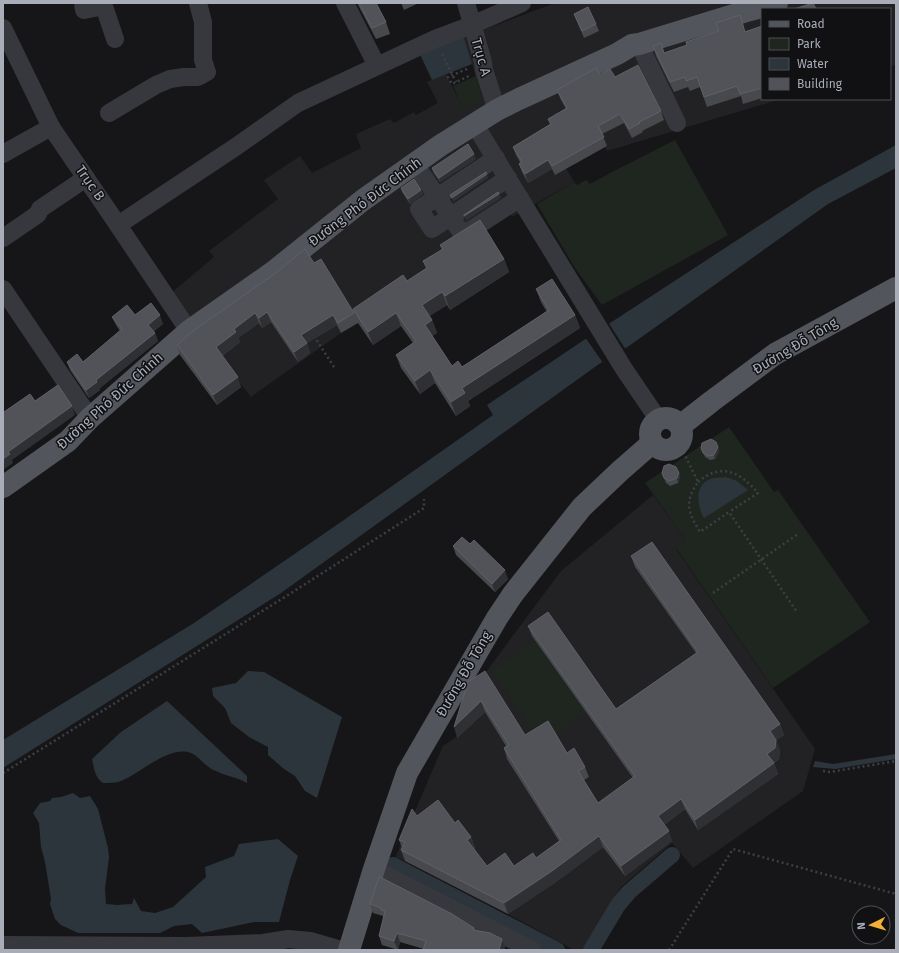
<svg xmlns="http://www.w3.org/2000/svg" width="899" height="953" font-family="'Fira Sans',sans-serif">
<rect width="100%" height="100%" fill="#161618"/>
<g fill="#222225">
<polygon points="555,3 896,3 896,65 890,66 890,9 762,9 762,99 781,99 607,151 592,117 551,141 574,182 512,217 507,209 358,323 341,333 251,397 170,294 214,257 209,251 278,199 264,180 300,156 312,173 361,148 356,134 390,119 394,123 414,112 416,115 438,103 427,82 446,74 463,108 481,94 464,37"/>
<polygon points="653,495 686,540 676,549 815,749 803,791 693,868 672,843 621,887 587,950 574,950 499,909 405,861 395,858 443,746 459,735 460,707 561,571"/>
</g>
<g fill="#1e261f">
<polygon points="476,76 481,94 480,101 463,109 453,86"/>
<polygon points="675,140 728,235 602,305 575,268 537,204 574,182 577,185 586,180 590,184 612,172"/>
<polygon points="729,427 774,492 778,490 870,622 773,688 676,548 686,540 645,483"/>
<polygon points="535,641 586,712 541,743 492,671"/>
</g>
<g fill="#2c353c">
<polygon points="464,37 472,64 432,80 418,50"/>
<polygon points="896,145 896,168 828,204 629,346 599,364 281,593 3,768 3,740 194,623 341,522 493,415 487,405 584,340 814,190"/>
<path d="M726,477L737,481L748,490L704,518C697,506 694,486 710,479C715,477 721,478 726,477Z"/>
<polygon points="248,671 264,672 342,717 317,798 305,791 295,776 284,769 268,755 268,747 249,737 231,723 225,708 213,696 212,688 236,683"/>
<path d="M167,701L247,776V783C237,777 226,776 216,771C206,768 200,757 191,753C169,745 141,773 121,781C116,783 109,783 103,783C95,778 94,768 92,759L121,732Z"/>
<polygon points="896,754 896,759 835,769 813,767 815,761 833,764"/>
<polygon points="73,793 80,798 90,796 98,809 108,848 109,857 105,889 106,904 117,905 132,904 134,898 141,911 155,913 173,907 206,877 205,867 234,856 239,844 278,839 298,856 290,880 279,922 254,922 202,933 192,924 174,926 160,933 78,933 61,925 55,919 50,904 51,899 45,862 41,847 39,823 33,813 40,803 50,801 52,798 61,797"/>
</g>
<polygon fill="#161618" points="608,322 626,350 603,363 585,337"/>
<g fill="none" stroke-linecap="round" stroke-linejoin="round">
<g stroke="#2c353c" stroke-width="16">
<polyline points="393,865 557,950"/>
<polyline points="591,950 618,905 629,892 672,855"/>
</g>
<g stroke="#3d3f44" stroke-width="2.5" stroke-dasharray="2 3" stroke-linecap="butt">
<polyline points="442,54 456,82"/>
<polyline points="467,69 448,77 452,84 469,76"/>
<polyline points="314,336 334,367"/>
<path d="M679,443L698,482C684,502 688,512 700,532L729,512L797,612"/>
<path d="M698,482C721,462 740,472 758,493L729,512"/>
<polyline points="713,593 798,534"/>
<polyline points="823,771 830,772 896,761"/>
<polyline points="3,773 288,595 424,508 424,499"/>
<polyline points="669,950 733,849 896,894"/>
</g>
<g stroke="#37383d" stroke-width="18">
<polyline points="83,3 84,10 99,7 105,9 115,39"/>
<polyline points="345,3 377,66"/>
<polyline points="466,3 483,62 484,70 497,110"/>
<polyline points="3,28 51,127 118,225 189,331"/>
<polyline points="639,44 677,123"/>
<polyline points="109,113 156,85 170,79 184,77 198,77 207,72 203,60 203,22 198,3"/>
<polyline points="475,125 624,369 658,419"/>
<polyline points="3,154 51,127"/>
<polyline points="496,158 419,209 432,229 508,178"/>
<polyline points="415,164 463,235 520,198"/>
<polyline points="118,225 237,146 298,103 435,39 472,25 522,3"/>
<polyline points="3,238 38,214 40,209 86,178"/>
<polyline points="3,289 90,418"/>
<polyline points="374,869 532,950"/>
<polyline points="3,945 186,946 263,943 288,939 310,941 341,950"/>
</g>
<g stroke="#53555c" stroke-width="22">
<circle cx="666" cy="434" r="16"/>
<polyline points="680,426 712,401 775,354 896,288"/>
<polyline points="3,487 68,441 90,418 189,331 273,272 363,200 441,145 497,110 519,99 617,54 632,45 639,44 750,10 777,3"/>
<polyline points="349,950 374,869 407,773 497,618 513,594 582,507 620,471 652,443"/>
</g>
</g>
<g fill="#47494d">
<polygon points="357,3 376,3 386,22 390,34 376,39"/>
<polygon points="401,3 419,3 404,10"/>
<polygon points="574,14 596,24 599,31 584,38"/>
<polygon points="762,26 762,98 743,104 741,96 707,107 700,87 690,91 688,87 674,92 656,56 653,46 664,53 746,31"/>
<polygon points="600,75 615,77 661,111 664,120 642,131 643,132 632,138 624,123 602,134 607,146 555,175 552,169 528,183 522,172 519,164 520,162 516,155 513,147 550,124 548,119 566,109 560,98 557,90"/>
<polygon points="476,159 440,182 433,172 432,168"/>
<polygon points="401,188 421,190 423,194 410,204 402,192"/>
<polygon points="440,245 504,259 509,272 450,310 447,305 429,316 432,320 437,333 432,336 452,366 462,367 547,312 541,302 536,289 575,315 580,328 468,401 470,406 456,416 435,383 420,394 401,368 396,355 413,343 401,326 373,345 358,323 341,333 337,325 307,343 310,353 298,362 271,322 262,328 259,323 238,338 240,342 222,356 241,387 217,405 180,355 177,345 314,263 354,313 353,309 407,281 426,268 423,261 442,250"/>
<polygon points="112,317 163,324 154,331 155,333 158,341 100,388 100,390 89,398 70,370 67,362 83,362 120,331 116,325"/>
<polygon points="716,442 719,452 715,459 710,460 705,457 701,448"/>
<polygon points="662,473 680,477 678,483 670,486 666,483"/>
<polygon points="470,544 508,579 495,592 456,555 453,546"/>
<polygon points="631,556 780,724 784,735 776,740 780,751 779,759 774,763 778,774 698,830 685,809 664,825 672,841 625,876 603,847 556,882 508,914 405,861 401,850 402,848 399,840 417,816 455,823 471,837 475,848 474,849 487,866 514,866 536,858 559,841 507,759 504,748 506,746 485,712 457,738 468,682 525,735 567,753 585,767 589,777 584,780 598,803 633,778 532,636 528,626 616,709 696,653 635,567"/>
<polygon points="370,904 474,928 475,930 502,939 505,948 424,949 400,942 398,950 382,945 379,936 384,918 383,916 373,913"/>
</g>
<g fill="#2f3033">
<polygon points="474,154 476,159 440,182 439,178"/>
<polygon points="548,160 552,169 528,183 525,174"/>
<polygon points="487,174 488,178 453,202 452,198"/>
<polygon points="421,190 423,194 410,204 408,199"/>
<polygon points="499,194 501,198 466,221 464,216"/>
<polygon points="504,259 509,272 450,310 445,296"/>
<polygon points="442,292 447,305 427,318 422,305"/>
<polygon points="267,312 271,322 262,328 259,318"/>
<polygon points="255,313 259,323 238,338 240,342 220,357 216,347 234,329"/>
<polygon points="396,313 401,326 373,345 368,332"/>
<polygon points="160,315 163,324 151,333 148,325"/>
<polygon points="333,315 337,325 307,343 310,353 298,362 294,352 301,335"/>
<polygon points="575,315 580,328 468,401 470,406 456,416 451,402 462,388"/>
<polygon points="432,320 437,333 430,338 425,325"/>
<polygon points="155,333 158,341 100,388 100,390 89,398 86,390 96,380"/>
<polygon points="430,370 435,383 420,394 415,381"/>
<polygon points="238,377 241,387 217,405 213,395"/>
<polygon points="72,406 75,415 12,460 13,463 3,470 3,459 8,452"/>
<polygon points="718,447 719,452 715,459 714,455"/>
<polygon points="679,473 680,477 678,483 677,478"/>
<polygon points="505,570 508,579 495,592 492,584"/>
<polygon points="481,701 485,712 457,738 454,727"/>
<polygon points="780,724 784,735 776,740 780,751 779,759 771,764 767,754 770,731"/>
<polygon points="774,763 778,774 698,830 695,820"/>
<polygon points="681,799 685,809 662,826 658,816"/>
<polygon points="669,831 672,841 625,876 621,866"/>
<polygon points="599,836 603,847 556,882 508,914 504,903"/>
<polygon points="471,837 475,848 471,851 467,840"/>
<polygon points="397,933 400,942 398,950 394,941"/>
<polygon points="502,939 505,948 504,950 499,950"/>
</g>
<g fill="#525359" stroke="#5f6168">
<polygon points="359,3 376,3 386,22 372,28"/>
<polygon points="813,3 816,9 794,9"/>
<polygon points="588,7 596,24 582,31 574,14"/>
<polygon points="740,15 745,32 762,26 762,88 740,94 737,86 704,97 697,77 686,81 685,77 670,82 653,46 661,43 664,53 687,45 686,42 719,31 716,23"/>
<polygon points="638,65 661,111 639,122 640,123 629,129 620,114 598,126 604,137 552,166 548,160 525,174 519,164 522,162 513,147 551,124 548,119 567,108 557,90 596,68 600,75 610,69 615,77"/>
<polygon points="468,144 474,154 439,178 432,168"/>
<polygon points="486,172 487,174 452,198 450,195"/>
<polygon points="414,179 421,190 408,199 401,188"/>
<polygon points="498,192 499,194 464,216 464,215"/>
<polygon points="480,220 504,259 445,296 442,292 422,305 432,320 425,325 452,366 458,361 462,367 549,310 536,289 552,279 575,315 462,388 465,393 451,402 430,370 415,381 396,355 416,341 396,313 368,332 353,309 403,275 407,281 427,268 423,261 443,249 440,245"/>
<polygon points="305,249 314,263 321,259 354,313 338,323 333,315 301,335 307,343 294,352 267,312 259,318 255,313 234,329 236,332 216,347 238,377 213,395 177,345 193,331 277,272"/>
<polygon points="151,303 160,315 148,325 155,333 96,380 97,382 86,390 67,362 77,354 83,362 122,329 112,317 127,305 135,315"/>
<polygon points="58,385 72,406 8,452 10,454 3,459 3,410 4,412 30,394 35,401"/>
<polygon points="711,439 716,442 718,447 714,455 708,456 703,453 701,448 702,443"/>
<polygon points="669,464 676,467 679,473 677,478 669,481 664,478 662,473 664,466"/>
<polygon points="462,537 470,544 474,540 505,570 492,584 453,546"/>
<polygon points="652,542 780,724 770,731 776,740 775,748 767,754 774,763 695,820 681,799 658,816 669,831 621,866 599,836 552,871 504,903 401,850 405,842 399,840 412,809 417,816 438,800 455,823 458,820 471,837 467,840 487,866 505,853 514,866 533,853 536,858 561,840 504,748 509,745 481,701 454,727 468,682 485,671 525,735 548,721 567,753 574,748 585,767 578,771 598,803 635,776 528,626 548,612 616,709 698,652 631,556"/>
<polygon points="379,877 380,877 452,914 474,928 473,930 490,933 502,939 499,950 423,950 426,941 397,933 394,941 379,936 385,911 381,910 381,908 370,904"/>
</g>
<g text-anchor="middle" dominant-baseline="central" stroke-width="3" stroke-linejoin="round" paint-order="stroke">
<g font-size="14" fill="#a8adb8" stroke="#111113">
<text transform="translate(481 57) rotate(74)">Trục A</text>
<text transform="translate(90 183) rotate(55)">Trục B</text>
<text transform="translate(365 202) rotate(-37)">Đường Phó Đức Chính</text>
<text transform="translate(795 346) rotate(-31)">Đường Đỗ Tông</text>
<text transform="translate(110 401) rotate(-42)">Đường Phó Đức Chính</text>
<text transform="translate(464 674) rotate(-60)">Đường Đỗ Tông</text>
</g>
</g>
<rect width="899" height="953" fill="none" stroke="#a8adb8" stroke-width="8"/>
<rect x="761" y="8" width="130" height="92" fill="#111113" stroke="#4d4f55"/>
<rect x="769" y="21" width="20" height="6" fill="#53555c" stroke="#4d4f55"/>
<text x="797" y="28" font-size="12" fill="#a8adb8">Road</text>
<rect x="769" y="38" width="20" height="12" fill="#1e261f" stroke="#4d4f55"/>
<text x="797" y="48" font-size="12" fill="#a8adb8">Park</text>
<rect x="769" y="58" width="20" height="12" fill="#2c353c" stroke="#4d4f55"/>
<text x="797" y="68" font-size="12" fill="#a8adb8">Water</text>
<rect x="769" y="78" width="20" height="12" fill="#525359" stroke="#4d4f55"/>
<text x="797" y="88" font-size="12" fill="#a8adb8">Building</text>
<g transform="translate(871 925) rotate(265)"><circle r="19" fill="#111113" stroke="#4d4f55"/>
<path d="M0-3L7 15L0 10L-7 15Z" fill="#f2b134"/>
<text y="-6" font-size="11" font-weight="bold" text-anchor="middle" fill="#a8adb8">N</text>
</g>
</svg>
